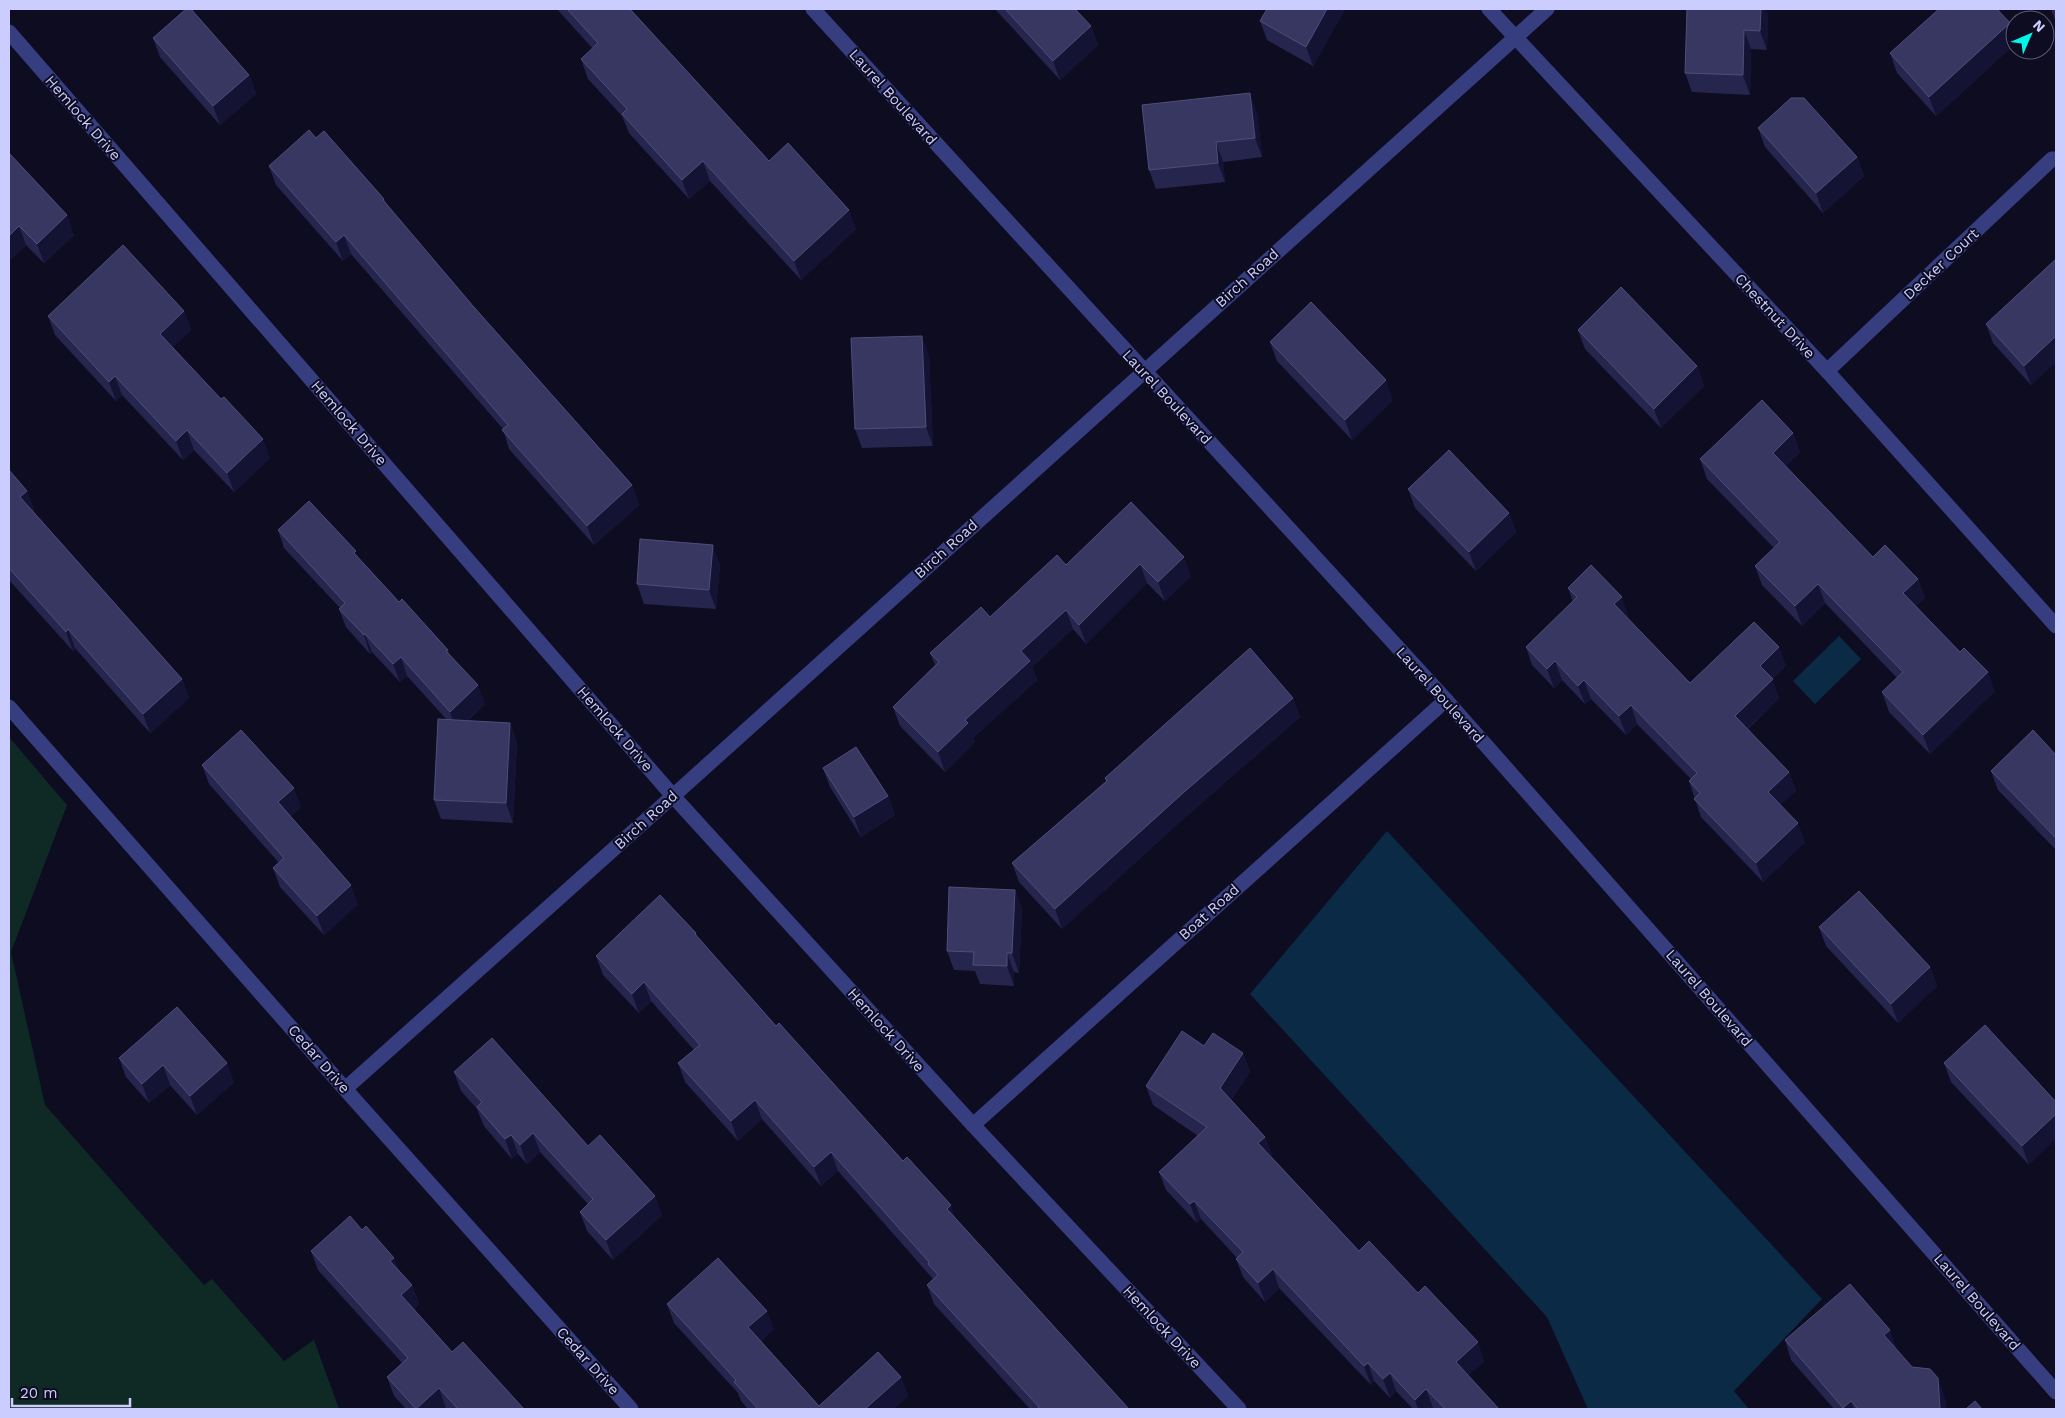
<svg xmlns="http://www.w3.org/2000/svg" width="2065" height="1418" font-family="'Work Sans',sans-serif">
<rect width="100%" height="100%" fill="#0d0c20"/>
<polygon fill="#0f2a25" points="9,737 67,805 11,952 45,1105 204,1285 212,1279 284,1361 314,1340 339,1409 9,1409"/>
<g fill="#0b2a45">
<polygon points="1839,636 1861,659 1815,704 1793,681"/>
<polygon points="1387,831 1822,1299 1734,1391 1749,1409 1588,1409 1547,1317 1250,994"/>
</g>
<g fill="none" stroke-linecap="round" stroke-linejoin="round">
<g stroke="#363e80" stroke-width="15">
<polyline points="813,9 1446,700 2056,1392"/>
<polyline points="1489,9 1827,371 2056,626"/>
<polyline points="9,32 673,796 973,1125 1239,1409"/>
<polyline points="1827,371 2052,159 2056,159"/>
<polyline points="9,707 345,1089 631,1409"/>
<polyline points="345,1089 673,796 1547,9"/>
<polyline points="973,1125 1446,700"/>
</g>
</g>
<g fill="#26254e">
<polygon points="557,9 630,9 769,161 856,229 801,280 710,181 689,199 629,133 622,116 588,79 581,59 593,49"/>
<polygon points="995,9 1075,9 1091,26 1098,45 1060,80"/>
<polygon points="1267,9 1345,9 1313,66 1267,40 1260,21"/>
<polygon points="1687,9 1766,9 1768,16 1767,50 1751,49 1750,95 1692,92 1685,73"/>
<polygon points="2051,9 2056,9 2056,23"/>
<polygon points="2010,23 2015,36 2015,44 1936,116 1897,73 1890,53"/>
<polygon points="153,38 249,75 256,94 220,125 160,57"/>
<polygon points="1257,113 1262,157 1223,162 1225,182 1156,189 1149,170"/>
<polygon points="1758,128 1857,157 1864,176 1823,213 1765,147"/>
<polygon points="316,138 384,199 387,205 473,306 632,485 639,505 594,545 509,449 503,429 351,254 343,261 276,185 269,166"/>
<polygon points="9,153 74,235 44,263 26,245 9,261"/>
<polygon points="2056,259 2056,362 2031,385 1993,343 1986,324"/>
<polygon points="184,311 191,330 173,347 270,458 234,492 194,450 183,460 122,395 116,401 55,335 48,316"/>
<polygon points="1578,330 1697,366 1704,386 1661,428 1585,349"/>
<polygon points="1270,342 1393,400 1352,440 1277,361"/>
<polygon points="929,355 933,446 862,448 855,429"/>
<polygon points="1793,433 1800,452 1786,466 1873,557 1918,579 1925,598 1916,606 1995,691 1930,754 1889,712 1882,692 1897,678 1825,603 1802,626 1762,585 1755,566 1774,548 1707,479 1700,459"/>
<polygon points="9,470 27,491 34,510 33,511 182,679 189,698 150,733 75,648 73,651 9,580"/>
<polygon points="1408,489 1509,513 1516,532 1476,571 1415,508"/>
<polygon points="1131,502 1191,576 1165,601 1147,583 1086,644 1073,629 1032,667 1037,680 973,738 975,742 945,772 900,726 893,707 935,665 930,653 990,617 1066,565"/>
<polygon points="278,530 358,557 399,602 448,650 450,656 485,704 467,721 510,723 517,742 513,823 441,819 434,800 447,720 407,676 400,682 372,652 370,654 346,627 339,609 340,608 284,548"/>
<polygon points="720,564 716,609 644,604 637,584"/>
<polygon points="1568,588 1628,615 1627,617 1690,683 1786,665 1772,679 1779,698 1748,729 1789,772 1796,791 1780,805 1805,842 1763,882 1701,817 1689,781 1691,779 1637,724 1626,735 1591,699 1585,704 1562,680 1554,688 1532,665 1526,647 1573,602"/>
<polygon points="1293,698 1300,717 1190,813 1062,929 1019,882 1012,863 1106,781 1105,778"/>
<polygon points="2056,755 2056,850 1998,790 1991,771"/>
<polygon points="202,765 301,807 290,817 358,904 324,935 280,887 273,868 279,863 209,784"/>
<polygon points="823,768 888,796 895,815 861,837 830,787"/>
<polygon points="1015,890 1022,909 1019,973 1014,972 1014,986 980,984 975,971 954,970 947,951"/>
<polygon points="1819,927 1930,967 1937,986 1898,1023 1826,946"/>
<polygon points="696,933 697,937 776,1026 955,1218 1129,1409 1030,1409 934,1304 927,1285 933,1279 838,1171 821,1186 762,1119 738,1141 685,1082 678,1063 694,1050 651,1001 639,1013 603,975 596,956"/>
<polygon points="177,1007 234,1082 197,1115 170,1085 149,1103 126,1077 119,1058"/>
<polygon points="1985,1025 2029,1165 1951,1082 1944,1063"/>
<polygon points="1204,1046 1243,1053 1250,1072 1231,1100 1265,1137 1272,1155 1271,1156 1359,1251 1418,1293 1484,1361 1468,1376 1499,1409 1434,1409 1433,1408 1432,1409 1413,1409 1396,1391 1390,1398 1374,1381 1371,1385 1279,1288 1265,1302 1243,1277 1236,1259 1237,1258 1201,1219 1197,1223 1166,1190 1159,1172 1198,1136 1153,1105 1146,1086"/>
<polygon points="454,1072 588,1146 662,1215 613,1260 587,1231 580,1212 588,1204 540,1152 527,1164 518,1154 512,1159 484,1126 477,1109 461,1091"/>
<polygon points="362,1230 394,1258 398,1269 412,1285 419,1304 414,1309 452,1352 524,1409 448,1409 446,1408 444,1409 406,1409 394,1396 387,1377 402,1363 318,1270 311,1251"/>
<polygon points="667,1304 774,1329 761,1341 819,1406 901,1377 908,1396 893,1409 748,1409 741,1401 738,1393 674,1323"/>
<polygon points="1785,1340 1896,1349 1912,1367 1945,1398 1946,1409 1834,1409 1791,1360"/>
</g>
<g fill="#151334">
<polygon points="1327,9 1345,9 1313,66 1306,47"/>
<polygon points="1761,9 1766,9 1768,16 1767,50 1760,31"/>
<polygon points="2010,23 2015,36 2015,44 1936,116 1929,97"/>
<polygon points="1091,26 1098,45 1060,80 1053,61"/>
<polygon points="1744,30 1751,49 1750,95 1743,75"/>
<polygon points="249,75 256,94 220,125 213,106"/>
<polygon points="1250,93 1257,113 1262,157 1255,138"/>
<polygon points="1216,142 1223,162 1225,182 1218,163"/>
<polygon points="1857,157 1864,176 1823,213 1816,193"/>
<polygon points="703,161 710,181 689,199 682,180"/>
<polygon points="849,210 856,229 801,280 794,261"/>
<polygon points="67,215 74,235 44,263 37,244"/>
<polygon points="19,226 26,245 9,261 9,236"/>
<polygon points="344,235 351,254 343,261 336,242"/>
<polygon points="184,311 191,330 167,353 160,334"/>
<polygon points="922,336 929,355 933,446 926,427"/>
<polygon points="2056,336 2056,362 2031,385 2024,366"/>
<polygon points="1697,366 1704,386 1661,428 1654,409"/>
<polygon points="115,376 122,395 116,401 109,382"/>
<polygon points="1386,380 1393,400 1352,440 1345,420"/>
<polygon points="187,430 194,450 183,460 176,441"/>
<polygon points="1793,433 1800,452 1780,472 1773,453"/>
<polygon points="263,439 270,458 234,492 227,473"/>
<polygon points="632,485 639,505 594,545 587,526"/>
<polygon points="27,491 34,510 27,517 20,497"/>
<polygon points="1509,513 1516,532 1476,571 1469,552"/>
<polygon points="713,545 720,564 716,609 709,590"/>
<polygon points="1184,557 1191,576 1165,601 1158,582"/>
<polygon points="1140,564 1147,583 1086,644 1079,625"/>
<polygon points="1918,579 1925,598 1910,612 1903,593"/>
<polygon points="1818,584 1825,603 1802,626 1795,606"/>
<polygon points="1622,597 1628,615 1621,623 1614,604"/>
<polygon points="1066,610 1073,629 1032,667 1037,680 973,738 975,742 945,772 938,752 1021,651"/>
<polygon points="68,629 75,648 73,651 66,632"/>
<polygon points="365,634 372,652 370,654 364,635"/>
<polygon points="1779,647 1786,665 1766,685 1760,666"/>
<polygon points="401,657 407,676 400,682 393,664"/>
<polygon points="1555,661 1562,680 1554,688 1547,669"/>
<polygon points="1988,672 1995,691 1930,754 1923,735"/>
<polygon points="182,679 189,698 150,733 143,714"/>
<polygon points="1773,679 1779,698 1742,734 1735,716"/>
<polygon points="1584,680 1591,699 1585,704 1578,686"/>
<polygon points="478,685 485,704 456,730 450,712"/>
<polygon points="1293,698 1300,717 1190,813 1062,929 1055,909 1183,793"/>
<polygon points="1631,705 1637,724 1626,735 1619,716"/>
<polygon points="510,723 517,742 513,823 506,803"/>
<polygon points="1789,772 1796,791 1775,810 1768,792"/>
<polygon points="294,788 301,807 285,822 278,802"/>
<polygon points="888,796 895,815 861,837 854,817"/>
<polygon points="1798,823 1805,842 1763,882 1756,863"/>
<polygon points="351,885 358,904 324,935 317,916"/>
<polygon points="1015,890 1022,909 1019,973 1012,953"/>
<polygon points="1007,953 1014,972 1014,986 1007,966"/>
<polygon points="1930,967 1937,986 1898,1023 1891,1004"/>
<polygon points="644,982 651,1001 639,1013 632,994"/>
<polygon points="1243,1053 1250,1072 1226,1107 1220,1088"/>
<polygon points="227,1063 234,1082 197,1115 190,1096"/>
<polygon points="163,1065 170,1085 149,1103 142,1084"/>
<polygon points="755,1100 762,1119 738,1141 731,1121"/>
<polygon points="2056,1114 2056,1139 2029,1165 2022,1146"/>
<polygon points="533,1133 540,1152 527,1164 520,1145"/>
<polygon points="511,1135 518,1154 512,1159 505,1139"/>
<polygon points="1265,1137 1272,1155 1265,1162 1258,1143"/>
<polygon points="831,1152 838,1171 821,1186 814,1167"/>
<polygon points="655,1196 662,1215 613,1260 606,1240"/>
<polygon points="1194,1201 1201,1219 1197,1223 1190,1204"/>
<polygon points="951,1205 958,1224 947,1209"/>
<polygon points="394,1258 401,1277 390,1261"/>
<polygon points="1273,1269 1279,1288 1265,1302 1258,1283"/>
<polygon points="412,1285 419,1304 408,1314 401,1295"/>
<polygon points="767,1311 774,1329 755,1346 748,1327"/>
<polygon points="1890,1330 1897,1349 1884,1335"/>
<polygon points="1478,1342 1484,1361 1463,1381 1456,1362"/>
<polygon points="1368,1363 1374,1381 1371,1385 1364,1366"/>
<polygon points="1390,1373 1396,1391 1390,1398 1383,1379"/>
<polygon points="901,1377 908,1396 893,1409 865,1409"/>
<polygon points="1938,1378 1945,1398 1946,1409 1940,1409"/>
<polygon points="439,1388 446,1408 444,1409 416,1409"/>
<polygon points="1426,1389 1433,1408 1432,1409 1418,1409 1415,1400"/>
<polygon points="1851,1401 1854,1409 1843,1409 1843,1408"/>
</g>
<g fill="#383761" stroke="#4f4e7a">
<polygon points="186,9 191,9 249,75 213,106 153,38"/>
<polygon points="567,9 630,9 769,161 788,143 849,210 794,261 703,161 682,180 622,114 627,109 581,59 598,43"/>
<polygon points="1005,9 1075,9 1091,26 1053,61"/>
<polygon points="1267,9 1327,9 1306,47 1260,21"/>
<polygon points="1687,9 1761,9 1760,31 1744,30 1743,75 1685,73"/>
<polygon points="1939,9 1997,9 2010,23 1929,97 1890,53"/>
<polygon points="1250,93 1255,138 1216,142 1218,163 1149,170 1142,105"/>
<polygon points="1791,98 1804,98 1857,157 1816,193 1758,128"/>
<polygon points="309,130 316,138 324,131 384,199 383,200 473,306 632,485 587,526 502,430 508,425 344,235 336,242 269,166"/>
<polygon points="9,153 67,215 37,244 19,226 9,236"/>
<polygon points="123,245 184,311 160,334 221,399 224,397 263,439 227,473 187,430 176,441 115,376 109,382 48,316"/>
<polygon points="2056,259 2056,336 2024,366 1986,324"/>
<polygon points="1621,287 1697,366 1654,409 1578,330"/>
<polygon points="1311,302 1386,380 1345,420 1270,342"/>
<polygon points="922,336 926,427 855,429 851,338"/>
<polygon points="1762,400 1793,433 1773,453 1873,557 1885,545 1918,579 1903,593 1960,652 1964,648 1988,672 1923,735 1882,692 1903,672 1818,584 1795,606 1755,566 1780,542 1700,459"/>
<polygon points="1449,450 1509,513 1469,552 1408,489"/>
<polygon points="9,470 27,491 20,497 182,679 143,714 68,629 66,632 9,568"/>
<polygon points="309,501 356,551 354,553 399,602 402,599 448,650 446,651 478,685 450,712 401,657 393,664 365,634 364,635 339,609 345,603 278,530"/>
<polygon points="1131,502 1184,557 1158,582 1140,564 1079,625 1066,610 1021,651 1030,661 965,720 968,723 938,752 893,707 939,662 930,653 981,607 990,617 1057,555 1066,565"/>
<polygon points="640,539 713,545 709,590 637,584"/>
<polygon points="1591,565 1622,597 1614,604 1690,683 1754,622 1779,647 1760,666 1773,679 1735,716 1789,772 1768,792 1798,823 1756,863 1694,799 1700,793 1689,781 1697,773 1631,705 1619,716 1584,680 1578,686 1555,661 1547,669 1526,647 1577,597 1568,588"/>
<polygon points="1250,648 1293,698 1183,793 1055,909 1012,863 1107,781 1105,778"/>
<polygon points="438,719 510,723 506,803 434,800"/>
<polygon points="241,730 294,788 278,802 351,885 317,916 273,868 284,858 202,765"/>
<polygon points="2033,730 2056,755 2056,838 1991,771"/>
<polygon points="856,747 888,796 854,817 823,768"/>
<polygon points="949,887 1015,890 1012,953 1007,953 1007,966 973,965 974,952 947,951"/>
<polygon points="1859,891 1930,967 1891,1004 1819,927"/>
<polygon points="660,895 696,933 695,934 776,1026 779,1023 903,1161 907,1157 951,1205 947,1209 1129,1409 1037,1409 1039,1407 927,1285 938,1275 928,1264 929,1262 831,1152 814,1167 755,1100 731,1121 678,1063 700,1045 644,982 632,994 596,956"/>
<polygon points="177,1007 227,1063 190,1096 163,1065 142,1084 119,1058"/>
<polygon points="1985,1025 2056,1102 2056,1114 2022,1146 1944,1063"/>
<polygon points="1182,1031 1204,1046 1213,1033 1243,1053 1220,1088 1265,1137 1258,1143 1359,1251 1369,1241 1418,1293 1425,1286 1478,1342 1456,1362 1499,1409 1445,1409 1426,1389 1415,1400 1390,1373 1383,1379 1368,1363 1364,1366 1273,1269 1258,1283 1236,1259 1243,1252 1194,1201 1190,1204 1159,1172 1207,1127 1146,1086"/>
<polygon points="492,1038 588,1146 600,1135 655,1196 606,1240 580,1212 593,1199 533,1133 520,1145 511,1135 505,1139 477,1107 482,1102 454,1072"/>
<polygon points="350,1216 362,1230 366,1226 394,1258 390,1261 412,1285 401,1295 452,1352 463,1342 524,1409 458,1409 439,1388 416,1409 387,1377 408,1358 311,1251"/>
<polygon points="718,1258 767,1311 748,1327 819,1406 878,1352 901,1377 865,1409 758,1409 734,1382 736,1380 667,1304"/>
<polygon points="1850,1284 1890,1330 1884,1335 1912,1367 1930,1369 1938,1378 1940,1409 1858,1409 1851,1401 1843,1408 1785,1340"/>
<polygon points="1975,1401 1982,1409 1966,1409"/>
</g>
<g text-anchor="middle" dominant-baseline="central" stroke-width="4" stroke-linejoin="round" paint-order="stroke">
<g font-size="15" fill="#cbcdff" stroke="#0d0c20">
<text transform="translate(893 97) rotate(48)">Laurel Boulevard</text>
<text transform="translate(83 118) rotate(49)">Hemlock Drive</text>
<text transform="translate(1941 264) rotate(-43)">Decker Court</text>
<text transform="translate(1247 278) rotate(-42)">Birch Road</text>
<text transform="translate(1775 316) rotate(47)">Chestnut Drive</text>
<text transform="translate(1167 397) rotate(47)">Laurel Boulevard</text>
<text transform="translate(349 423) rotate(49)">Hemlock Drive</text>
<text transform="translate(946 549) rotate(-42)">Birch Road</text>
<text transform="translate(1440 695) rotate(48)">Laurel Boulevard</text>
<text transform="translate(615 729) rotate(49)">Hemlock Drive</text>
<text transform="translate(646 820) rotate(-42)">Birch Road</text>
<text transform="translate(1209 912) rotate(-42)">Boat Road</text>
<text transform="translate(1709 998) rotate(49)">Laurel Boulevard</text>
<text transform="translate(886 1030) rotate(48)">Hemlock Drive</text>
<text transform="translate(319 1059) rotate(49)">Cedar Drive</text>
<text transform="translate(1977 1302) rotate(49)">Laurel Boulevard</text>
<text transform="translate(1162 1327) rotate(47)">Hemlock Drive</text>
<text transform="translate(588 1361) rotate(48)">Cedar Drive</text>
</g>
</g>
<rect width="2065" height="1418" fill="none" stroke="#cbcdff" stroke-width="20"/>
<g transform="translate(2030 35) rotate(45)"><circle r="24" fill="#0d0c20" stroke="#595979"/>
<path d="M0-4L9 19L0 12L-9 19Z" fill="#00f6ea"/>
<text y="-8" font-size="14" font-weight="bold" text-anchor="middle" fill="#cbcdff">N</text>
</g>
<path d="M12 1398v8h118v-8" fill="none" stroke="#cbcdff" stroke-width="2.5"/>
<text x="20" y="1398" font-size="15" fill="#cbcdff" stroke="#0d0c20" stroke-width="4" paint-order="stroke">20 m</text>
</svg>
